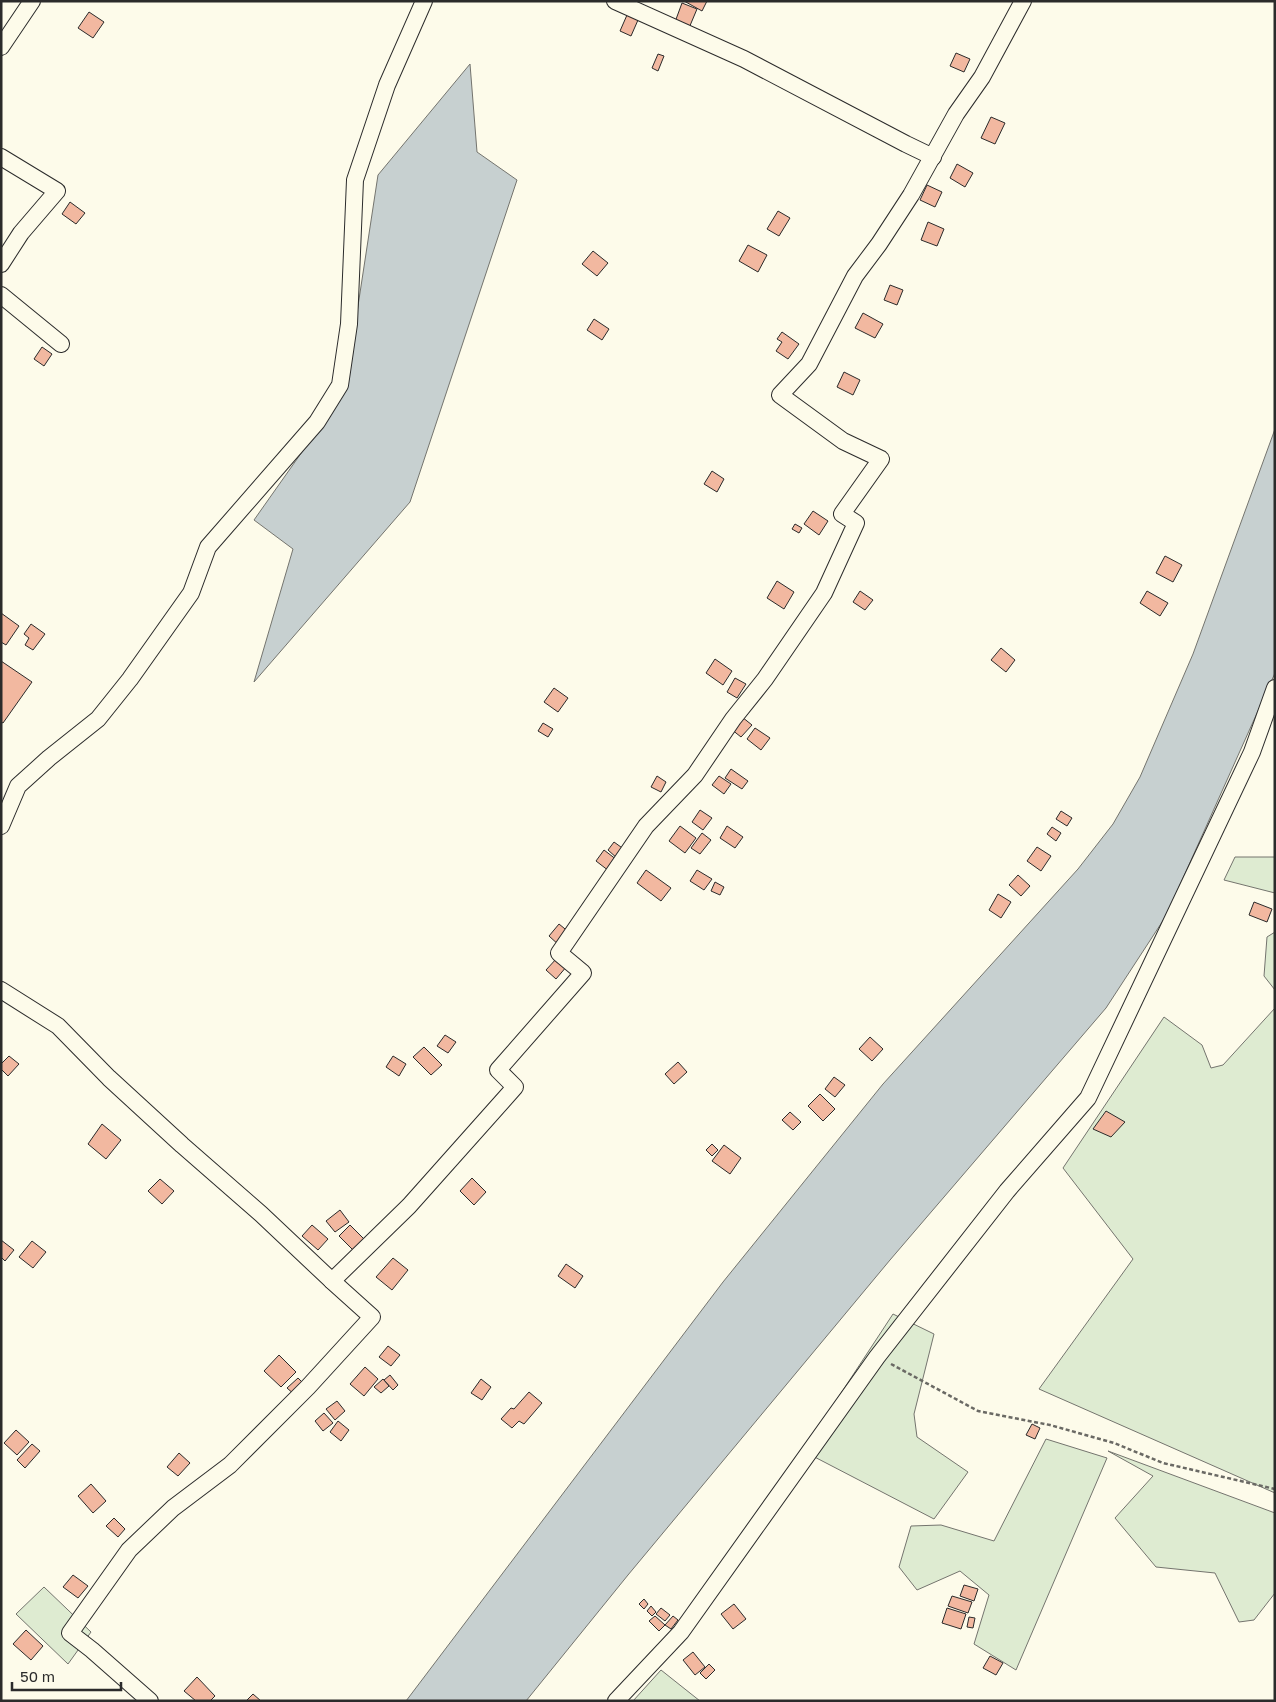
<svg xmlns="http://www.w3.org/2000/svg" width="1276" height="1702" font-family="'Golos Text',sans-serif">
<rect width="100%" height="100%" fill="#fdfbea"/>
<g fill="#deebd1" stroke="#74746e">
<polygon points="1235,857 1275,857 1275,893 1224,880"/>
<polygon points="1275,932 1275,990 1264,976 1267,937"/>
<polygon points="1275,1008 1275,1493 1039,1389 1133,1259 1063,1168 1164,1017 1202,1045 1211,1068 1223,1065"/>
<polygon points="893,1314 934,1334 914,1414 917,1437 968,1472 934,1519 803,1451"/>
<polygon points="1046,1439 1107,1458 1016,1670 974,1644 989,1595 960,1571 917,1590 899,1567 911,1526 941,1525 994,1541"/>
<polygon points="1108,1451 1275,1513 1275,1593 1254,1620 1239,1622 1215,1573 1156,1567 1115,1518 1153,1476"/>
<polygon points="44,1587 91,1632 68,1664 16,1614"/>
<polygon points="661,1670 700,1701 633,1701"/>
</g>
<g fill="#c7d0d0" stroke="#74746e">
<polygon points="470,64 477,152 517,180 410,502 254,682 293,549 254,520 345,391 378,175"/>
<polygon points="1275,429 1275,673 1166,916 1106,1008 890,1260 628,1575 526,1701 406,1701 723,1282 883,1084 1078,869 1113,824 1140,777 1193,654"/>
</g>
<g fill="#f2b8a0" stroke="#2b2b2b">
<polygon points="684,1 707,1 702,11"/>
<polygon points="682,3 697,9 689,28 675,22"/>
<polygon points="89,12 104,22 93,38 78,28"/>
<polygon points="627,15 638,20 631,36 620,31"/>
<polygon points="956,53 970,59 964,72 950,66"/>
<polygon points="658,54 664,56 658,71 652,68"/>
<polygon points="991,117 1005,123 995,144 981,138"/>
<polygon points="957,164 973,173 965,187 950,178"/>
<polygon points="927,185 942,192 935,207 920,200"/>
<polygon points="70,202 85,213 76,224 62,214"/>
<polygon points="778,211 790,218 779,236 767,229"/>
<polygon points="928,222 944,229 937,246 921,240"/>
<polygon points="748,245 767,255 758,272 739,261"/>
<polygon points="593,251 608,263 597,276 582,264"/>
<polygon points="890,285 903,290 897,305 884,300"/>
<polygon points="863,313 883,324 875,338 855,328"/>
<polygon points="594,319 609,329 602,340 587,330"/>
<polygon points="782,332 799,344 788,359 776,351 782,342 777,339"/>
<polygon points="42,347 52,354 44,366 34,359"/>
<polygon points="844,372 860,380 853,395 837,387"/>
<polygon points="712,471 724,479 717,492 704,484"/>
<polygon points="813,511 828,521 819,535 804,524"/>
<polygon points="795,524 802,528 799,533 792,529"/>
<polygon points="1165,556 1182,565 1173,582 1156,573"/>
<polygon points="777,581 794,592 784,609 767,598"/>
<polygon points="860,591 873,600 865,610 853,602"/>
<polygon points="1147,591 1168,603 1160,616 1140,603"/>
<polygon points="1,613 19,626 6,645 1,642"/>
<polygon points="31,624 45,634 33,650 25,645 29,638 24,634"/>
<polygon points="1001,648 1015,660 1006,672 991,660"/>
<polygon points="715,659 732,671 723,685 706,673"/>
<polygon points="1,661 32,682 3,723 1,722"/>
<polygon points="735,678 746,684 737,698 727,692"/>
<polygon points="554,688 568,698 558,712 544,702"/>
<polygon points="742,717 752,725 741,737 731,729"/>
<polygon points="543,723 553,729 548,737 538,731"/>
<polygon points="755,728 770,738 761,750 747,739"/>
<polygon points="731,769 748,781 742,789 725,778"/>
<polygon points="657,776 666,782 661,792 651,787"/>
<polygon points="719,776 731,784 724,794 712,785"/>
<polygon points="700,810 712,818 703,830 692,822"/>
<polygon points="1061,811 1072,818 1067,826 1056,819"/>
<polygon points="680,826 696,838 685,853 669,841"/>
<polygon points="727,826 743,837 735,848 720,838"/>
<polygon points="1052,827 1061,833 1056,841 1047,834"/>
<polygon points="702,833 711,840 700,854 691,848"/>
<polygon points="614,842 625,850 618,859 608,850"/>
<polygon points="1037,847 1051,856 1041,871 1027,861"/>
<polygon points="604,850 617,860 609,871 596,861"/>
<polygon points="646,870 671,888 661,901 637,883"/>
<polygon points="697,870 712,879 704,890 690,881"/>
<polygon points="1018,875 1030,886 1021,896 1009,885"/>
<polygon points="715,882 724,887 720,895 711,891"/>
<polygon points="998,894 1011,902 1001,918 989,910"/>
<polygon points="1254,902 1272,909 1267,922 1249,915"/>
<polygon points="559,924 570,933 560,946 549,936"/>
<polygon points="557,958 567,966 556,979 546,970"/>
<polygon points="445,1035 456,1042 448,1053 437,1046"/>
<polygon points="870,1037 883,1049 872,1061 859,1049"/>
<polygon points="424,1047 442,1065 431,1075 413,1057"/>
<polygon points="9,1056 19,1064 8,1076 1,1069 1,1064"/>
<polygon points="393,1056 406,1064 399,1076 386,1067"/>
<polygon points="678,1062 687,1072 674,1084 665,1074"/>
<polygon points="834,1077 845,1085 835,1097 825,1089"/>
<polygon points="820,1094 835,1109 823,1121 808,1106"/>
<polygon points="1106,1111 1125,1122 1111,1137 1093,1129"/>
<polygon points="790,1112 801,1122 793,1130 782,1120"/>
<polygon points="102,1124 121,1140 106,1159 88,1144"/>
<polygon points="712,1144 718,1150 712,1156 706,1150"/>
<polygon points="724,1145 741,1158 730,1174 712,1161"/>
<polygon points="472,1178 486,1192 474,1205 460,1191"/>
<polygon points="160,1179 174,1191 162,1204 148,1191"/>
<polygon points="340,1210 349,1222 335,1232 326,1221"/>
<polygon points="312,1225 328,1239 318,1250 302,1236"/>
<polygon points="350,1225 365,1240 354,1251 339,1236"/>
<polygon points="1,1240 14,1250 5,1261 1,1257"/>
<polygon points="32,1241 46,1252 33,1268 19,1257"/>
<polygon points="393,1258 408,1270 392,1290 376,1277"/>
<polygon points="566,1264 583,1276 575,1288 558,1276"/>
<polygon points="388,1346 400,1355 391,1366 379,1357"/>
<polygon points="279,1355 296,1372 281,1387 264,1371"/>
<polygon points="365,1367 378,1379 364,1396 350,1384"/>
<polygon points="390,1375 398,1385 393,1390 384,1380"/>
<polygon points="298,1378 305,1385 295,1395 287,1388"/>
<polygon points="383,1379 389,1386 381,1393 374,1387"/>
<polygon points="481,1379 491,1387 482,1400 471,1393"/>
<polygon points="529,1392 542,1403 524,1424 519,1421 512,1428 501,1419 511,1408 514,1409"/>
<polygon points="337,1401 345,1411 335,1420 326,1409"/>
<polygon points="324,1413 333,1423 323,1431 315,1421"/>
<polygon points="338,1421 349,1430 341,1441 330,1432"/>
<polygon points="1032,1424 1040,1428 1035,1439 1026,1435"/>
<polygon points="16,1430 29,1442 17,1455 4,1443"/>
<polygon points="32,1444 40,1451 25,1468 17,1460"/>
<polygon points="179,1453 190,1463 178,1476 167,1467"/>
<polygon points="91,1484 106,1501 93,1513 78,1496"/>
<polygon points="114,1518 125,1529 118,1537 106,1526"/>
<polygon points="73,1575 88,1586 78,1598 63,1587"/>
<polygon points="964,1585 978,1589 974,1601 960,1596"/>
<polygon points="952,1596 972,1602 968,1613 948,1606"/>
<polygon points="644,1599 648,1604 644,1609 639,1604"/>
<polygon points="734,1604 746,1619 733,1629 721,1614"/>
<polygon points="651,1606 656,1612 652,1616 647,1611"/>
<polygon points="661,1608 670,1615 665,1621 656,1614"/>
<polygon points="947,1608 966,1614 961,1629 942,1623"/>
<polygon points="655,1616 665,1625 659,1631 649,1621"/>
<polygon points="673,1616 678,1620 671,1629 665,1625"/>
<polygon points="969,1617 975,1618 973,1628 967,1627"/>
<polygon points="26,1630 43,1646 31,1660 13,1644"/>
<polygon points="693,1652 705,1667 695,1675 683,1660"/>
<polygon points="990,1656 1003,1663 996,1675 983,1668"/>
<polygon points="709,1664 715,1670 706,1679 700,1673"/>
<polygon points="197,1677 215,1696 210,1701 196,1701 184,1691"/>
<polygon points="253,1694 261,1701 246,1701"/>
</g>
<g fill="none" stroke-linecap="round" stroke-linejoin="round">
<g stroke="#2b2b2b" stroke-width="18">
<g id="minor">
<polyline points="615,1 744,59 906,144 933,157"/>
<polyline points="1,47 32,1"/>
<polyline points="1,157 57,191 21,233 1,264"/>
<polyline points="1,295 61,344"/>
<polyline points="1,826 18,786 49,758 98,719 130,679 191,593 208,547 317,422 340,385 349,324 355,180 387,85 424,1"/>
<polyline points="1,990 58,1026 109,1078 182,1145 261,1214 332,1281 409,1206 515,1087 498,1070 583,973 559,953 646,826 695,775 733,719 765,679 824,593 856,523 842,514 881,459 843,441 780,395 809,364 855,276 879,244 911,195 956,114 982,77 1023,1"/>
<polyline points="150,1701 92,1650 70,1633 129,1550 173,1508 230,1465 308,1387 372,1317 332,1281"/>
<polyline points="616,1701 681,1632 877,1357 1007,1191 1088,1098 1252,752 1275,688"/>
</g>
</g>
<polyline stroke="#6a6964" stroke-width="2.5" stroke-dasharray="4 2.5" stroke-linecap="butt" points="891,1364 978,1411 1050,1425 1114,1443 1163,1463 1275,1489"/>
<use href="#minor" stroke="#fdfbea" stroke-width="16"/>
</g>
<rect width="1276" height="1702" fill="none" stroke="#2b2b2b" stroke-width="5"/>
<path d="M12 1682v8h109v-8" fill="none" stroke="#2b2b2b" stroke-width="2.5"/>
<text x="20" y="1682" font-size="15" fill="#2b2b2b" stroke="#fdfbea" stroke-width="4" paint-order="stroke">50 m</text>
</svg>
